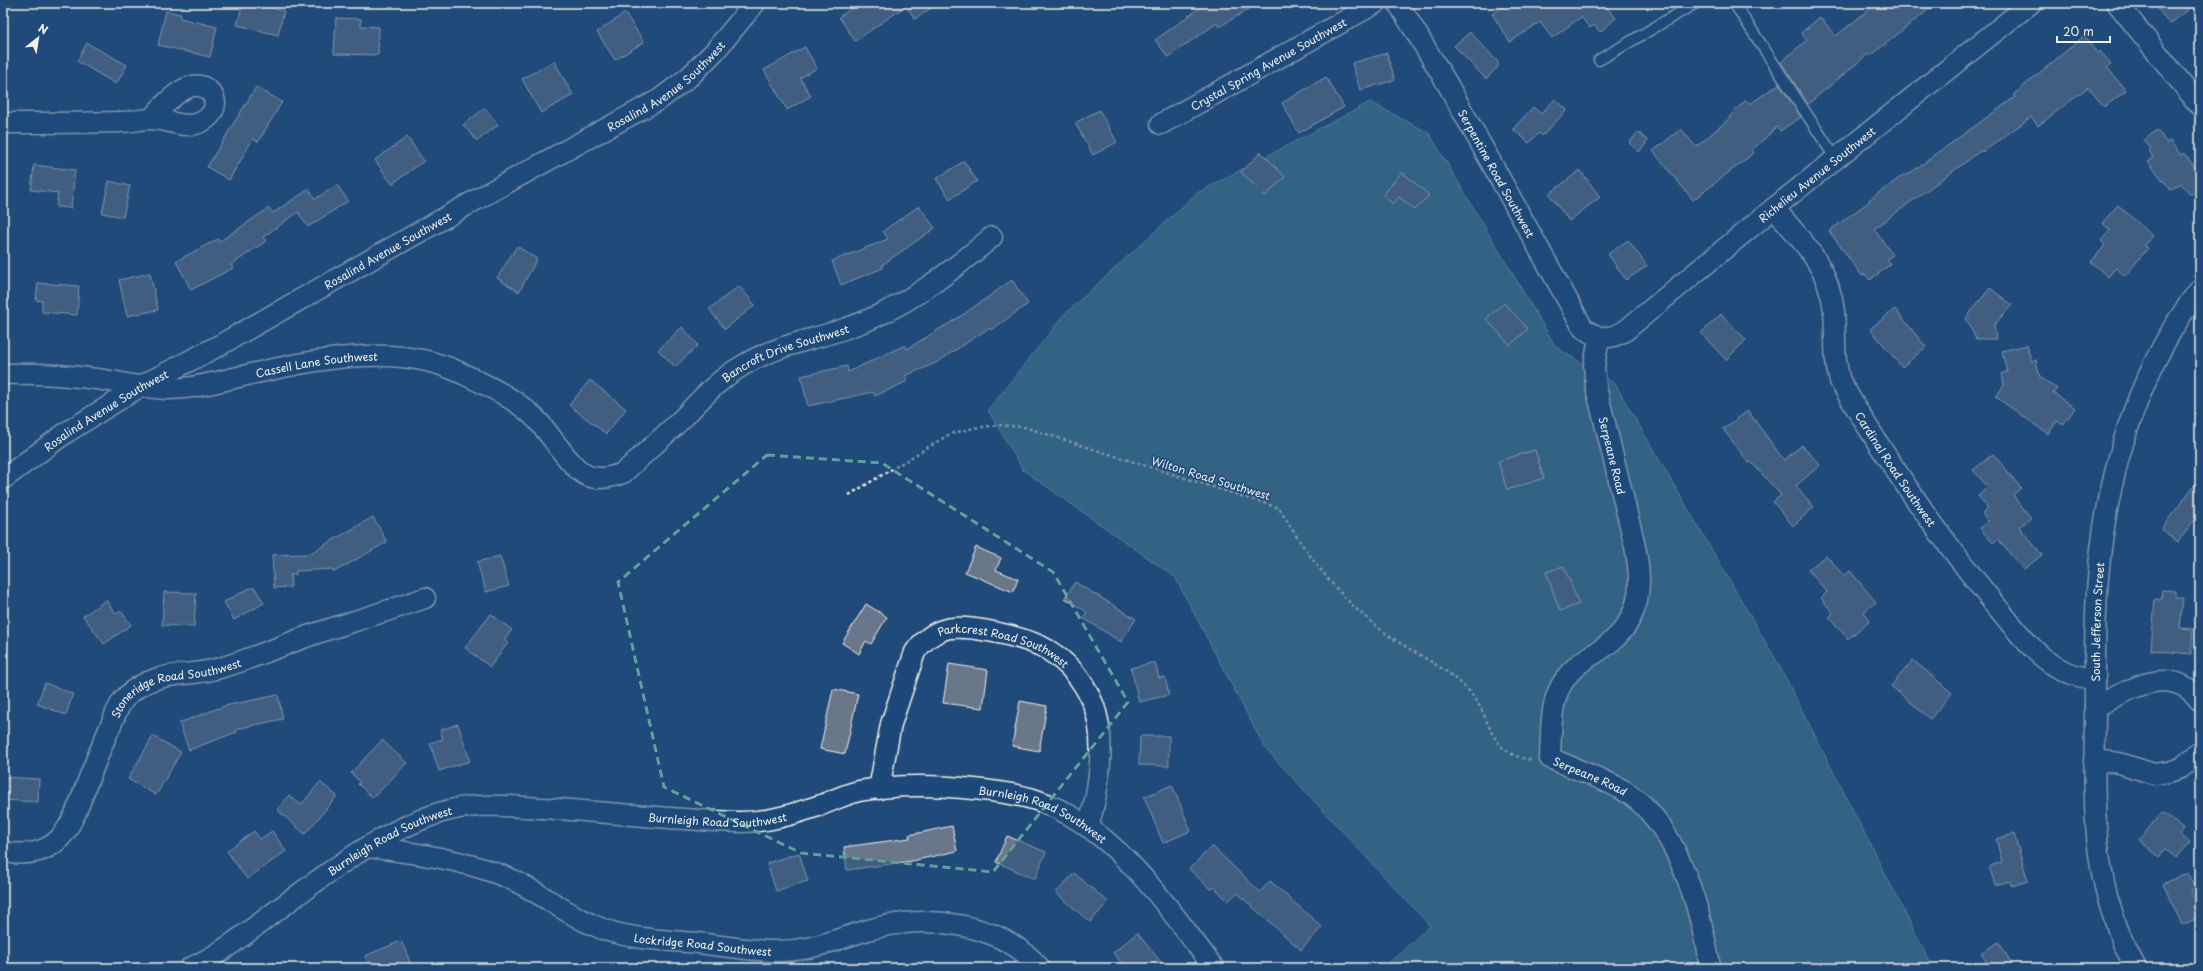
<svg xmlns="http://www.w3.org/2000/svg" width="2203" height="971" font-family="'Playpen Sans',sans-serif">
<rect width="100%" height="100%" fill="#1f4a7a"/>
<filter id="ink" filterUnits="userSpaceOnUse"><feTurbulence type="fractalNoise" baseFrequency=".025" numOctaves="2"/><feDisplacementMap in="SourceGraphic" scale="8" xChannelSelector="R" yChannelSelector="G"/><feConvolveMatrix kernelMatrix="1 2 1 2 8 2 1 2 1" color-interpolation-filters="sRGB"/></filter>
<g filter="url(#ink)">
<polygon fill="#4a808e" stroke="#9fb8bb" points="1370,102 1429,133 1556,347 1615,384 1779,665 1933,968 1383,968 1430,926 1265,748 1175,577 1023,470 988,410 1065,314 1197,193"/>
<g fill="#6b778a" stroke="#f4f1e8">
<polygon points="243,3 253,3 284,11 278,35 237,25"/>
<polygon points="859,3 939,3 915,19 906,6 855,41 839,17"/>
<polygon points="1207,3 1259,3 1219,27 1217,23 1168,57 1155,40"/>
<polygon points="1508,3 1603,3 1616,18 1600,32 1594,25 1590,28 1581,17 1552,38 1540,22 1510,42 1492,14"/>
<polygon points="1877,3 1937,3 1870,56 1868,54 1808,104 1781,62 1807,40 1801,33 1820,17 1836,36"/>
<polygon points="2153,3 2197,3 2170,24"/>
<polygon points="166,11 181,14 180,18 217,27 210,57 158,45"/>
<polygon points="625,13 644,42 615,60 597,32"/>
<polygon points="336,18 361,19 361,26 379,27 378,55 334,54"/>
<polygon points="1470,32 1498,62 1498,67 1486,79 1454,46"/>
<polygon points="2084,36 2098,54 2100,51 2111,64 2107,67 2126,91 2104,107 2088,87 2038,126 2031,117 1983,152 1982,150 1874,229 1893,255 1887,259 1891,264 1870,280 1865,274 1862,276 1829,231 1870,201 1869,200 1905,174 1906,176 2015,97 2013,95"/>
<polygon points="87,43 127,65 116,84 77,61"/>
<polygon points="805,47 817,68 800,78 811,96 787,110 764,70"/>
<polygon points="1387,53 1395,80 1360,90 1352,63"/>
<polygon points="554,61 573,95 541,113 522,79"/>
<polygon points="1326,77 1344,107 1299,133 1282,103"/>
<polygon points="1779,84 1801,117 1780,131 1777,127 1752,150 1754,153 1693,200 1653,151 1681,129 1696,147 1730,118 1729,117 1746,100 1750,104"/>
<polygon points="256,87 282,102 258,142 253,139 229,180 207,167"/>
<polygon points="1555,99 1567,110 1542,136 1539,133 1529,143 1513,129 1533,107 1541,114"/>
<polygon points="485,108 498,125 477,141 463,125"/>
<polygon points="1099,110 1117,142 1093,155 1075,123"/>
<polygon points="2157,130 2167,143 2170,141 2181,155 2184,153 2200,174 2200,188 2191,195 2181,183 2171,190 2148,162 2154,158 2149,151 2151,149 2144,140"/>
<polygon points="1638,132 1648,141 1639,152 1629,143"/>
<polygon points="407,137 424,161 392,184 375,160"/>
<polygon points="1261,152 1285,177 1265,196 1241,172"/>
<polygon points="964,161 977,181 950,199 936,179"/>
<polygon points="34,165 75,170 71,208 56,207 58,193 31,190"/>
<polygon points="1580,170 1600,197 1569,221 1549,194"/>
<polygon points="1402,172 1429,195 1415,210 1399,197 1393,204 1383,195"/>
<polygon points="109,181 130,186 123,217 102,213"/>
<polygon points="337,185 348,201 308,227 298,212 263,237 266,241 231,265 233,268 191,290 176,261 218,239 219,242 269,208 273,213 309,189 315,199"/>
<polygon points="2118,205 2153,236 2144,245 2148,248 2125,276 2116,268 2108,277 2091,262 2105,245 2101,241 2110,230 2102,223"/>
<polygon points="919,206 935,228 882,265 883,268 841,285 832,261 888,239 883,231"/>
<polygon points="1628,240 1647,266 1626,280 1608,254"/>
<polygon points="517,246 537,259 519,292 497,278"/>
<polygon points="150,273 158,310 127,316 119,280"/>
<polygon points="1012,280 1028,304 991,330 989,328 936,363 905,376 908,381 875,396 873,392 808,406 801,376 847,366 848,372 905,345 907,349 964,314"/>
<polygon points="38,283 79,286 77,315 42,312 42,301 36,300"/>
<polygon points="739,286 755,305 725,329 709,309"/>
<polygon points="1990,288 2012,305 1994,325 1996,339 1976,339 1966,318"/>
<polygon points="1504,303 1528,329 1510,345 1486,319"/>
<polygon points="1895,309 1926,347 1902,367 1870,329"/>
<polygon points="1721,314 1746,340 1726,360 1701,333"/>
<polygon points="682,327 698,345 675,367 658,350"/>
<polygon points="2027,345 2031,361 2036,360 2040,377 2057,389 2053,393 2075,408 2063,425 2057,421 2048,434 1996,397 2004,385 2002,373 2007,372 2002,351"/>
<polygon points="590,380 626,409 606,434 569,405"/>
<polygon points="1748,411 1784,460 1802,445 1820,465 1796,486 1814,507 1793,526 1773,502 1781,495 1751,462 1749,463 1723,429"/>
<polygon points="1535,450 1544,478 1507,490 1498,461"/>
<polygon points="1993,454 2021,488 2013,495 2031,518 2019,527 2042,555 2023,570 1998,539 1993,543 1980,528 1988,521 1982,513 1988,508 1978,496 1988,487 1973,470"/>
<polygon points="2200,478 2200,512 2178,542 2161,529"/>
<polygon points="373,517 387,542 334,572 332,569 296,571 296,575 290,575 291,587 274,588 272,555 309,554"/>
<polygon points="976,547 1001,558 996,570 1018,579 1013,592 965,572"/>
<polygon points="1826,555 1844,576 1850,571 1876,602 1864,612 1870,620 1848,639 1829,617 1833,613 1821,598 1827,592 1808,570"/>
<polygon points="500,556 509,586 486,592 477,562"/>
<polygon points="1564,566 1579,604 1560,611 1546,572"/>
<polygon points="1075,582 1136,619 1121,642 1083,618 1087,612 1065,598"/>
<polygon points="250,588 255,588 264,603 234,620 224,602"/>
<polygon points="2162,590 2176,591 2176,598 2183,598 2180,628 2193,629 2191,654 2151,650 2155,599 2161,600"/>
<polygon points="164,592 196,593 194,627 162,625"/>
<polygon points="106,600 116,614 121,611 131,625 104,644 83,616"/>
<polygon points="866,604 887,617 871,644 866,641 859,654 842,643"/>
<polygon points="491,614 512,630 504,640 508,643 490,667 465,648"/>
<polygon points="1913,660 1952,693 1930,719 1891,686"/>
<polygon points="1155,662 1159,678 1165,677 1169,695 1139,702 1131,668"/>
<polygon points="949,664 988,670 983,708 943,703"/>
<polygon points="45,683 73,694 66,715 37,704"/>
<polygon points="833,689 858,694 845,754 820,749"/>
<polygon points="278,695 283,719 236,729 237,732 189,750 179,723 224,706"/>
<polygon points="1020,701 1047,706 1039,751 1012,746"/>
<polygon points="458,724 470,761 439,771 430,743 443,739 440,730"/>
<polygon points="153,736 181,752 156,795 128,779"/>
<polygon points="1140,736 1169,736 1169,766 1139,765"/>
<polygon points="382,740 407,763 373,798 358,784 360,782 351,773"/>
<polygon points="3,777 39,779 38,802 3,800"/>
<polygon points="320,782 337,796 305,834 277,810 289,795 301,805"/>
<polygon points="1172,785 1191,831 1163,843 1144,797"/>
<polygon points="2162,812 2184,829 2180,834 2190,843 2176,858 2165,849 2159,857 2139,840"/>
<polygon points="952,826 957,851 912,861 847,870 844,847 910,838 909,835"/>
<polygon points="254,831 260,839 272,831 286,851 247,879 227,851"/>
<polygon points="2014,834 2028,881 2011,886 2010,881 1995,885 1989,866 2002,862 1996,839"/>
<polygon points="1007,836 1046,852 1035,879 996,862"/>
<polygon points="1212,846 1260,892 1270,881 1322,927 1301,950 1237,893 1228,901 1214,887 1211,890 1189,869"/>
<polygon points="799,853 808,881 776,891 767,863"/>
<polygon points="2188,872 2196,888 2191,891 2200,910 2200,917 2182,925 2163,884"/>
<polygon points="1074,873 1108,902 1090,922 1056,893"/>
<polygon points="1137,933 1166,968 1126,968 1113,953"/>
<polygon points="401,941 413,968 370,968 365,956"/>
<polygon points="1999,942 2014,968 1990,968 1981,953"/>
</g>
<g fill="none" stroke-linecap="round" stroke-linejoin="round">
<g stroke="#f4f1e8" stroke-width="13">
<g id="lane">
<polyline points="1734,3 1836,159"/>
<polyline points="1599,60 1696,3"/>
</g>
</g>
<g stroke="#f4f1e8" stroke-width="23">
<g id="street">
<path id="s1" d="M1398,3L1448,85L1583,328C1598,339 1609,341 1626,330L1774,208L2031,3"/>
<polyline points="2117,3 2200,106"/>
<path d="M3,123C42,123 82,123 121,122C131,122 141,119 151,119C167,119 181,128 196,124C211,120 223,103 208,90C189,74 162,107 151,119"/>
<path id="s2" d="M1161,124L1376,3"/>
<path id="s3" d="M1774,208C1802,241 1829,266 1834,311C1836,336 1833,357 1840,381C1884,457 1937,533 1992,601C2011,623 2030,651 2055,666C2068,674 2081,677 2095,680"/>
<path id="s4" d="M1599,338L1594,366L1596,387C1605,425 1615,463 1624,501C1630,527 1639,555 1639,581C1639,594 1636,608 1630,619C1620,638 1604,648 1586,659C1548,684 1552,718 1550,758C1574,769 1600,777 1623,790C1677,821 1701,910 1710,968"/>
<path id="s5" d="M3,374C34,373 66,375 97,379C120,382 143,388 166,389C192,389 217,382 242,376C310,361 393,341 459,372C484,384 516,398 536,419C551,434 567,463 584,474C596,481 610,478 623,473C643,455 663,437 683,418C701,399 719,379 742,366C776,345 810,341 847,328C902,310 948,274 992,237"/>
<path id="s6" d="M3,479L67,432L141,386L220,345L490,192L660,99L689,77L714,52L755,3"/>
<path d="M2095,707C2128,691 2171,661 2200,701"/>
<polyline points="2094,760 2119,763 2154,774 2169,772 2181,768 2200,752"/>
<path id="s7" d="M879,789L891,724L915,652C922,642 931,634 943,630C963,622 1029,638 1048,650C1067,662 1082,679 1091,699C1108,734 1099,791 1088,827"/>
<path id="s8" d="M368,847C415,853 461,859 506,877C537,890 563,912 593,925C626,940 663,940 698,943C722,946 747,950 772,951C811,952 833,940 868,930C925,914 999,921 1040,968"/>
<path id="s9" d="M3,852C58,861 70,830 86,786C94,766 101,747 110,727C115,716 119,702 129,694C157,669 187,678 220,668C252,659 282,645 314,634C351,622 388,611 425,598"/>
<path id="s10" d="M190,968C220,955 246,933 272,914C323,876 378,833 439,813C473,802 507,806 542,808C607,812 672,820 737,822C767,823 794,814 821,805C834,800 846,794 859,791C897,784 936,785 974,789C994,791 1017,794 1036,800C1113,825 1167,906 1214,968"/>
<path id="s11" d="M2136,968C2090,886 2094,806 2095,716C2095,660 2094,604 2101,549C2112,458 2143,362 2200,289"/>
</g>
</g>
<path stroke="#f4f1e8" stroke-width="2.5" stroke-dasharray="3 3" stroke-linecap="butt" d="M849,495L950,434L974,428L999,425L1024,427L1279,508C1307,555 1339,599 1384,632C1410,652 1442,664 1466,688C1495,716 1482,751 1531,760"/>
<use href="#lane" stroke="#1f4a7a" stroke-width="10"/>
<use href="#street" stroke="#1f4a7a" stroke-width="20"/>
</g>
</g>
<path d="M0 0H2203V971H0ZM767,455L882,463L1053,572L1128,702L993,872L801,853L664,787L618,582Z" fill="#1f4a7a" fill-opacity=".55" fill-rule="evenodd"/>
<path fill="none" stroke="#5fa199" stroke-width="3" stroke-dasharray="8 5" stroke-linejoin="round" d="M767,455L882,463L1053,572L1128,702L993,872L801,853L664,787L618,582Z"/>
<g text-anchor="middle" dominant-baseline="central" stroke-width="3" stroke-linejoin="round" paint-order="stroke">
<g font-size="11" fill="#f4f1e8" stroke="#1f4a7a">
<text stroke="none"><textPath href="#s2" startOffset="123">Crystal Spring Avenue Southwest</textPath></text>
<text stroke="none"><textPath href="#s6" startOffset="772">Rosalind Avenue Southwest</textPath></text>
<text stroke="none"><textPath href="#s1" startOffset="197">Serpentine Road Southwest</textPath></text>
<text stroke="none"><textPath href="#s1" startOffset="667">Richelieu Avenue Southwest</textPath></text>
<text stroke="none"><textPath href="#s6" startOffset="448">Rosalind Avenue Southwest</textPath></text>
<text stroke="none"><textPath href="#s5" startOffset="872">Bancroft Drive Southwest</textPath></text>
<text stroke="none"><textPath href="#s5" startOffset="317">Cassell Lane Southwest</textPath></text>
<text stroke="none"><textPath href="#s6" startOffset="124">Rosalind Avenue Southwest</textPath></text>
<text stroke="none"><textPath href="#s4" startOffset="120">Serpeane Road</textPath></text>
<text stroke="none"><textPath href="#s3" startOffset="296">Cardinal Road Southwest</textPath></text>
<text transform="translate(1211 478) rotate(17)">Wilton Road Southwest</text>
<text stroke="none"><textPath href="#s11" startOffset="353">South Jefferson Street</textPath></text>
<text stroke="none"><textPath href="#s7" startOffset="242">Parkcrest Road Southwest</textPath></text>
<text stroke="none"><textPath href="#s9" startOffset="267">Stoneridge Road Southwest</textPath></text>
<text stroke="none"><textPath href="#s4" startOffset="503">Serpeane Road</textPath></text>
<text stroke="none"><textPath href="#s10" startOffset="574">Burnleigh Road Southwest</textPath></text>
<text stroke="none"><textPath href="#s10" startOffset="910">Burnleigh Road Southwest</textPath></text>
<text stroke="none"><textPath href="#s10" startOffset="238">Burnleigh Road Southwest</textPath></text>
<text stroke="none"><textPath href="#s8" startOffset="353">Lockridge Road Southwest</textPath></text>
</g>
</g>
<rect width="2203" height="971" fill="none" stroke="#1f4a7a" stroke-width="16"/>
<rect x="8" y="8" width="2187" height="955" fill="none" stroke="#f4f1e8" stroke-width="1.5" filter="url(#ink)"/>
<g transform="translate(38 38) rotate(30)" stroke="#1f4a7a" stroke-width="3" paint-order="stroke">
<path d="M0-3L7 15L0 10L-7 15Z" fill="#f4f1e8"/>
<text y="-6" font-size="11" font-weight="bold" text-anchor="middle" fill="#f4f1e8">N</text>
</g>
<path d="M2057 36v6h53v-6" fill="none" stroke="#f4f1e8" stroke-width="2"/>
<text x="2063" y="36" font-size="12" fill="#f4f1e8" stroke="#1f4a7a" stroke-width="3" paint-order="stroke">20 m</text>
</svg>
